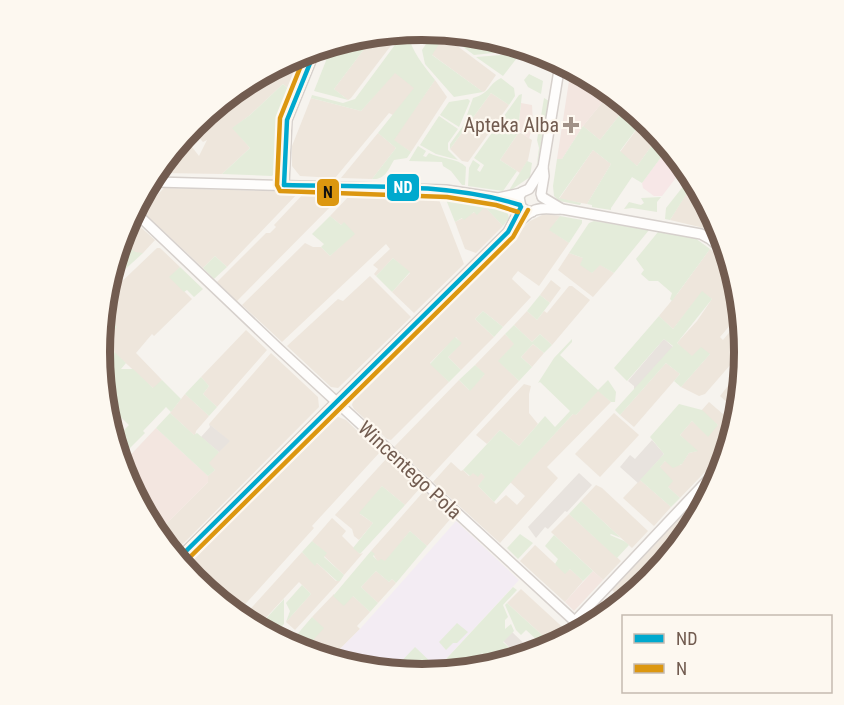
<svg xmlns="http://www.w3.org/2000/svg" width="844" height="705" font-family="'Roboto Condensed',sans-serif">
<rect width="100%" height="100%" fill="#f6f3ee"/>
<g fill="#eee6dc">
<polygon points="399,35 351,98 348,100 334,89 371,40"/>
<polygon points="444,36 496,75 485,91 483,92 431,54"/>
<polygon points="305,53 289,89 283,84 250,115 233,128 250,148 222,174 162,173 185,138 199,156 207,140 203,142 191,129 194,124 299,54"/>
<polygon points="395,72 415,88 393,115 389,113 335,178 300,176 292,166 292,146 311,98 361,111"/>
<polygon points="435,80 447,97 411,152 393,140"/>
<polygon points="491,93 509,105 468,162 462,161 450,149"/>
<polygon points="605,99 622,112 600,140 583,126"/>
<polygon points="642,122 658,137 637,166 620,152"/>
<polygon points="519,132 532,140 528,160 520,173 500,160"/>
<polygon points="378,133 396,148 372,179 341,178"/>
<polygon points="593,150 611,164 587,204 559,199"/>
<polygon points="691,186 720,229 721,232 670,220"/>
<polygon points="164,188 299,192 227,267 215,256 203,268 142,211"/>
<polygon points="305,192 344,193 237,301 217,282 266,233 270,233 276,227 274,225"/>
<polygon points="351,194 438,197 464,264 414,313 392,292 410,273 393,258 376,276 374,274 378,269 373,265 390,249 386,244 282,342 242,305 305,243 313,247 321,247 330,256 354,234 344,223 341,225 330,216"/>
<polygon points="485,207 503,226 476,253 465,249 455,222"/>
<polygon points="544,214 560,216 550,230 569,243 539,286 518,271 513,277 512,279 531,297 503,327 483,311 475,319 494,337 461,370 448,357 461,343 456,337 430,363 449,382 391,440 387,439 354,409 352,405 355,394 530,221"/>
<polygon points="135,222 155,240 143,253 135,253 125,243 130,238 125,233 123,234 124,229 127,224 130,227"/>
<polygon points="157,248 160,248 180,267 170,277 192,299 154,336 152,334 136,353 162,380 154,389 105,344 113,336 106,318 110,301 114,297 114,289"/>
<polygon points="710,249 727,264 737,317 720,337 723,340 738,322 744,349 705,394 699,396 681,387 710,354 692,357 677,343 697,321 712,299 702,292 673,329 659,316 678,293"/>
<polygon points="569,253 583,258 592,273 599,264 614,273 593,297 558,270"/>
<polygon points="370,276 411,317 338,388 331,387 287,346 338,299 343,301"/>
<polygon points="551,280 561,288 550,303 540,295"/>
<polygon points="569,286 572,286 590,300 552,345 540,334 532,342 514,325 527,311 537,320 544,311 547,313"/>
<polygon points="246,330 267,350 217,407 203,394 209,386 201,377"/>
<polygon points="505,334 515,344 499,361 519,381 429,478 394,447 459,380 469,390 484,375 475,365"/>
<polygon points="533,344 544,353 532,367 521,357"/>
<polygon points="271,353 318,397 319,407 175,552 160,530 208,482 208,476 215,470 208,463 229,441 209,424"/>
<polygon points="666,363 680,374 634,427 620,415"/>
<polygon points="731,382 737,388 733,408 720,396"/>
<polygon points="524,384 531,386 529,394 529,413 538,424 519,446 500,430 487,444 476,435"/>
<polygon points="598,390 611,402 547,467 558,478 500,543 433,482 451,462 461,471 463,470 469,476 473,472 481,473 486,477 478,486 496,504 506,495 517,505 525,496 510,482 574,413 576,415"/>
<polygon points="185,394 209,416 196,431 195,436 170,413"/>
<polygon points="709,402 731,421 725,451 680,498 668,487 659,468 665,461 676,465 681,465 689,453 697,451 680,435 692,421 707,434 718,425 701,411"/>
<polygon points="614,413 639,435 600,477 575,454"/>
<polygon points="336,416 346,420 374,447 381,451 312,526 314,528 239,611 196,582 183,564 319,429 329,420"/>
<polygon points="387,458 420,488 405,505 382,486 360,514 373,523 359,540 354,536 352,529 335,515"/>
<polygon points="720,476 650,581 623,599 612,590"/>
<polygon points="640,480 671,507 654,526 623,498"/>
<polygon points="596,485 602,488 648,531 632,548 581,501"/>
<polygon points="424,491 452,517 427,546 410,531 385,562 378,562 371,551"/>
<polygon points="569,514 621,561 603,580 551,532"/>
<polygon points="332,518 346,531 342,536 360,554 363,553 344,575 324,556 326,553 312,541"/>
<polygon points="535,545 565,573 570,569 583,581 565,602 520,561"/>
<polygon points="302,552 315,565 317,563 336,581 340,581 295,630 286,622 311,594 299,582 261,623 269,631 245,615"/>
<polygon points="376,571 389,582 392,579 396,583 378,603 361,587"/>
<polygon points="521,589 570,634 553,645 507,603"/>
<polygon points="334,594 334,596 353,596 370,612 357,626 360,629 332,657 314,654 307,647 323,628 312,617"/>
</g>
<g fill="#f3e6e0">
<polygon points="572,75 605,99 583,126 562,159 557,159 569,81"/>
<polygon points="521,103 532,105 533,123 529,139 518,130"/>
<polygon points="156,428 208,476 208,482 160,530 124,476 122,464"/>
<polygon points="593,571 603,580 574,611 565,602"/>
</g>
<g fill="#e8e3de">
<polygon points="664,339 673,347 634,390 634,386 628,381"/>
<polygon points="209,424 230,441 219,452 201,437 210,427"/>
<polygon points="652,440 664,454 638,483 620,467 630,455 635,459"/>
<polygon points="579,473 592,485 567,512 565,511 548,529 545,527 536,538 528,527"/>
<polygon points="512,632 534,653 518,656 503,641"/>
</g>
<polygon fill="#f3ecf3" points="456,521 519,580 433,673 422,675 340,659 335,654 360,629"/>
<polygon fill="#f7e7e7" points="667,149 681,171 662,196 654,196 643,188 642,183"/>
<g fill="#e4ecda">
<polygon points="434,32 444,36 432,55 483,92 454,97 425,64 422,50"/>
<path d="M408,33C411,51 424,66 435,80L394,140L411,152L407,158L394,160C388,170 385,180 372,179L396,148L378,133L414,88L395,73L361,111L311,98L312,95L343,103L355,99L403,34Z"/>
<polygon points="447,35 523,50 474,55"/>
<polygon points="371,40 334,89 348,100 314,91 331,48"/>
<polygon points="512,54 517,58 503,76 476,57"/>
<polygon points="529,74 543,81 541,94 528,87 524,80"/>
<polygon points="578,76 643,120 620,151 637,166 658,137 667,149 642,183 632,177 611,208 611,210 592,207 592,205 587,204 611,164 593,150 559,198 581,203 580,205 559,201 554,196 553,186 557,159 562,159 583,126 600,140 622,112 576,79"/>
<path d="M501,78L514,88L515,96L509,105L491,93L450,149V144L463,126L473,98C491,93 488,84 501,78Z"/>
<path d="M283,84L293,93C289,102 285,111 283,121C280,138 287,164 272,176L222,174L250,148L232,128L250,115Z"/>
<polygon points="522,94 518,130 519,132 500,160 517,171 503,191 468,186 469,168 473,160 480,165 477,170 480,172 484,165 474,158 519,95"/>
<polygon points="544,98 549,101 536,170 539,148 537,140"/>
<polygon points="468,99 470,101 459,127 440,115 449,102"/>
<polygon points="439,116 458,129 448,143 448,150 458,160 436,154 420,145"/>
<path d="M418,146L426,151L423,156L426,157L429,153C441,159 458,158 466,167L465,185H462L451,171L443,166L442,162L409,161Z"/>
<polygon points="527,161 532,163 530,177 508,192"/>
<polygon points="685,184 691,187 670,220 665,219 666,208"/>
<polygon points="445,197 503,207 507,210 509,218 503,226 485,207 477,215 474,212 464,220 462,218 455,222"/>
<polygon points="661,197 657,202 657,212 632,208 624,209 629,202 641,205 644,203 641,198"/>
<polygon points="330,216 341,225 344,222 355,234 330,256 321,247 324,244 312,234"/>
<polygon points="560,216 582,220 582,223 569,243 549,230"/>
<polygon points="594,221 649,230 614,273 600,265 592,273 580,265 583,258 569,253 589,223"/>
<polygon points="125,232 130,238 125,243 135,252 143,253 121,273 116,269"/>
<polygon points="658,232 695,238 710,249 672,301 670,299 672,293 658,281 649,281 641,274 644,270 636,259"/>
<polygon points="215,256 227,267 214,279 203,268"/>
<polygon points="393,258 410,272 392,292 376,276"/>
<polygon points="180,267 203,289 194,297 187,290 184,292 169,277"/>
<polygon points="702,291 712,299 677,343 692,356 701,347 710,354 681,387 674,381 680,374 666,363 620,415 615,410 673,346 664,339 627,381 614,368 659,316 673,329"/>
<polygon points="540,295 550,303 537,320 527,311"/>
<polygon points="483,311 503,327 494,337 475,319"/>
<path d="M106,317L117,327L111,333L113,336L106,344L126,363L121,369H133L153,388L162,380L181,399L171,412L166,407L143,431L145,433L120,458L114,425L122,432L129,425L111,408L103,369L105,366C94,355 104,332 106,317Z"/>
<polygon points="514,325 532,342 540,334 552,345 544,353 533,344 521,357 532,367 519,381 498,361 514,344 505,334"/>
<polygon points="455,337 462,343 448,357 461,370 449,382 430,364"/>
<polygon points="572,339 572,342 560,355 598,390 608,380 616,392 615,402 611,402 598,391 576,415 573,414 518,474 494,502 478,486 485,477 481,473 478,477 473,473 470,476 463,470 500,430 519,446 545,416 555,427 570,411 540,382 538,383 554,358"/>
<polygon points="475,365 485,374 470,391 459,380"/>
<polygon points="201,377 209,386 203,394 217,407 209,416 185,394"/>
<polygon points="679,404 702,410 718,425 708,437 692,421 680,435 698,451 689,453 682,464 673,468 665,461 660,467 673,481 668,487 680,498 671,507 640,480 664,454 650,437"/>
<polygon points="170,413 194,435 197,433 219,452 209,463 215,470 208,476 156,428"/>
<polygon points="382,486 405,505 360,554 353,548 373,523 359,513"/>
<polygon points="581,501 621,538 611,534 610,535 624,541 629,545 617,558 569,514"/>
<polygon points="410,531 427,546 396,583 392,579 389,582 376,571 361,587 378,603 370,612 353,596 344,606 333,596 371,551 375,554 373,556 378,561 381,559 385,561"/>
<polygon points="520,534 533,543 518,559 507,548"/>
<polygon points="554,535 593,571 583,581 570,569 565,574 555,564 558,559 545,546"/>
<polygon points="312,541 327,553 324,557 344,575 340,581 337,581 317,563 315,566 302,552"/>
<polygon points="302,585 311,594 286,622 290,611 286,603"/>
<polygon points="513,587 517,590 503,605 508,617 505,620 505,629 511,624 514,631 503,642 518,656 490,661 482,653 471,665 436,672 435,671"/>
<polygon points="284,599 284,624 274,634 261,624"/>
<polygon points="507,603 553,645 547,649 526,630 521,635 516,630 505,605"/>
<polygon points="312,617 324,628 307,647 311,650 309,652 298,650 289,644"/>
<polygon points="457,623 468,632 457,643 453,643 446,650 439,642"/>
<polygon points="415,647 435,666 428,674 422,675 382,667 387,662 395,668"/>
</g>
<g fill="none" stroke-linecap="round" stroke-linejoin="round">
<g stroke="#d6d0cc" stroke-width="12">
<g id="minor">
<polyline points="156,182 446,190 498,198 521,193"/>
<polyline points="284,185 287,120 315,51"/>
<polyline points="541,194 544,176 543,167 560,64"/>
<polyline points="542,197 562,209 701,234 710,239 724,251"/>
<polyline points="135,212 279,349 581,627"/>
<polyline points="532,212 527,211 521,207 519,197 522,192 529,189 543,167"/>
<polyline points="508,232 521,207"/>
<path d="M179,558L508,232C517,226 523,217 531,212C540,206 552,210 562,209"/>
<polyline points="575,621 722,465"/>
</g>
</g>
<use href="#minor" stroke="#fefdfc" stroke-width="9"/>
<g stroke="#fdf8f0" stroke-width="9">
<g id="bus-1">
<path d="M284,185C360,187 448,182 520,205"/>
<polyline points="284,185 287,120 315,51"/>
<polyline points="179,558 508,232 521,207"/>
</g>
</g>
<g stroke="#fdf8f0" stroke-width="9">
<g id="bus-2">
<polyline points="306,53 280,118 277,185 280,191 447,197 496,205 518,212"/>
<polyline points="184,563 513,237 528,210"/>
</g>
</g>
<use href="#bus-1" stroke="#00a9ce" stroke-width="4.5"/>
<use href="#bus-2" stroke="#dc9710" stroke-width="4.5"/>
</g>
<path fill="#a09187" stroke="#fdf8f0" stroke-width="2" d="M568 116h6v6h6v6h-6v6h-6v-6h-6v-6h6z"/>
<g text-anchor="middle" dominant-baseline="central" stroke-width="4.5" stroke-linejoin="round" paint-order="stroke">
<g font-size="20" fill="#725c50" stroke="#fdf8f0" text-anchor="end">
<text x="559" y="125">Apteka Alba</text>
</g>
<g font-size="20" fill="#725c50" stroke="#fdf8f0">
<text transform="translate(410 470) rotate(43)">Wincentego Pola</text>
</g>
</g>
<path d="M0 0H844V705H0ZM110 352a312 312 0 1 1 624 0a312 312 0 1 1-624 0Z" fill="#fdf8f0" fill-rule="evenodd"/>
<path fill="none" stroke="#725c50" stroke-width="8" d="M110 352a312 312 0 1 1 624 0a312 312 0 1 1-624 0Z"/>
<g stroke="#fdf8f0" stroke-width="2">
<rect x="386" y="173" width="34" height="29" rx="6" fill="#00a9ce"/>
<rect x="316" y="178" width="24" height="29" rx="6" fill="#dc9710"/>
</g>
<g font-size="16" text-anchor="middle" font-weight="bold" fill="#fff">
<text x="403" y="193">ND</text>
</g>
<g font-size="16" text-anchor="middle" font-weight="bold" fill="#111">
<text x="328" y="198">N</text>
</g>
<rect x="622" y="615" width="210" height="78" fill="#fdf8f0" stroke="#c5bab0" stroke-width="1.5"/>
<rect x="634" y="634" width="30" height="9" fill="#00a9ce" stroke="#c5bab0" stroke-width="1.5"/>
<text x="676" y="645" font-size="18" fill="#725c50">ND</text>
<rect x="634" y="664" width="30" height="9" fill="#dc9710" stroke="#c5bab0" stroke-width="1.5"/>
<text x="676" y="675" font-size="18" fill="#725c50">N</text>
</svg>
